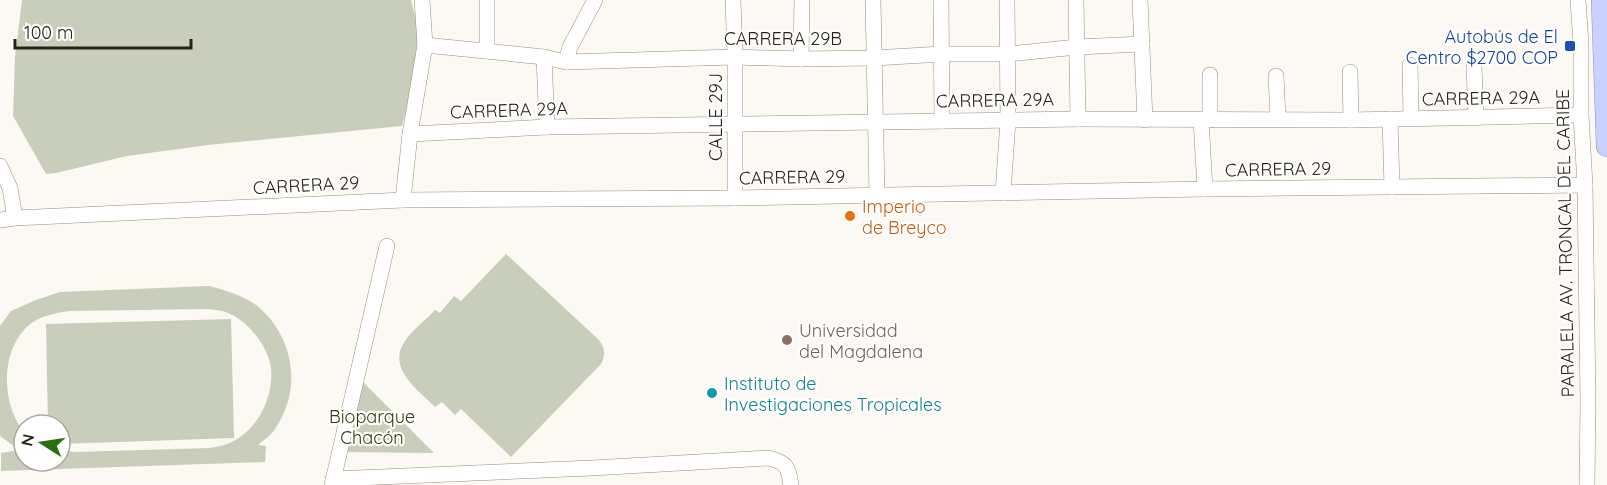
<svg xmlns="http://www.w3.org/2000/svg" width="1607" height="485" font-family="Quicksand,sans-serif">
<rect width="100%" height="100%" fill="#fcf9f4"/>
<g fill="#c8cebb" fill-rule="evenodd">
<polygon points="22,0 411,0 419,32 420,55 402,126 208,145 127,156 56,173 46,174 13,116 15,57"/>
<path d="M506,254L598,339C605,347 606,354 601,364L511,457L461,409L455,415L442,402L435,407C418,390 386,368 405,341C413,329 426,320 435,310L440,313L454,296L461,301Z"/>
<path d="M209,286C225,290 242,295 256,305C294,335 303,389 275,429C271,435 264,440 258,445L266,446L265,462L1,471V453L19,450L0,436V326L11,311L36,300L60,292ZM208,309C215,310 223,310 230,314C250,323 268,347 271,368C274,399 256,433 227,444C222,446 215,447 209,448L75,452L60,450V461H24V432C0,403 0,345 33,322C45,315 56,313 69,311Z"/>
<polygon points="231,319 234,438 60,444 60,425 48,425 46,324"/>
<polygon points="359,378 434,453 341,452"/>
</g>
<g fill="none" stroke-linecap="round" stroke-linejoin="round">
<g stroke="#9d8c75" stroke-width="16">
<g id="minor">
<polyline points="487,0 487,51"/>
<polyline points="733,0 735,57 735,198"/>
<polyline points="873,0 877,195"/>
<polyline points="941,0 942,121"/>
<polyline points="1076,0 1078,119"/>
<polyline points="1140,0 1145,120"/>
<polyline points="1578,0 1581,44 1581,115 1585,185 1588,400 1587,485"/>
<polyline points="425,45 544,57 566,62 735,57 801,59 874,58 942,54 1008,54 1077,47 1142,44"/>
<polyline points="544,57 547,127"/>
<polyline points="801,59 802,0"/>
<polyline points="566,62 570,47 595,0"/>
<polyline points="1410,65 1411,119"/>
<polyline points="1474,66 1476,118"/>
<polyline points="1350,72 1351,120"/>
<polyline points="1210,75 1210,120"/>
<polyline points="1276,76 1278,119"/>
<polyline points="1390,119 1392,187"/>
<polyline points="1201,120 1205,189"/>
<polyline points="410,134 547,127 1078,119 1351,120 1581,115"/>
<polyline points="0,166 10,188 15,218"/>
<polyline points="1003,193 1008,120 1007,0"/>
<polyline points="403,200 410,134 425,45 422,0"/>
<polyline points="0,220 15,218 403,200 735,198 1205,189 1585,185"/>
<path d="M333,479L592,468L768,458C787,462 788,467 791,485"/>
<polyline points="332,485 387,246"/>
</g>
</g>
<g stroke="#9194ae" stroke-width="22">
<polyline id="highway" points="1602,0 1607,146"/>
</g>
<use href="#minor" stroke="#fff" stroke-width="15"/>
<use href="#highway" stroke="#c9d2fe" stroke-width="21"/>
</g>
<rect fill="#1a4fb4" stroke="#fff" stroke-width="2" x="1564" y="40" width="12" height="12" rx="3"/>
<circle fill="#e8710a" stroke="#fff" stroke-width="2" cx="850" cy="216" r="6"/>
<circle fill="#8d6e63" stroke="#fff" stroke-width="2" cx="787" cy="340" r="6"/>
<circle fill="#0f9aa8" stroke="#fff" stroke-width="2" cx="712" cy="393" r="6"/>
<g text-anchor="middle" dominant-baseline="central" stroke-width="4.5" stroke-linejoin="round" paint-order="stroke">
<g font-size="18" fill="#164399" stroke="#fff" text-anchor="end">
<text x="1558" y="36">Autobús de El<tspan x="1558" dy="21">Centro $2700 COP</tspan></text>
</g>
<g font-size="18" fill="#282118" stroke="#fff">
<text x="783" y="38">CARRERA 29B</text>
<text transform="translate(1481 98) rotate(-1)">CARRERA 29A</text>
<text transform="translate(995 100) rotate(-1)">CARRERA 29A</text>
<text transform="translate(509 110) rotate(-2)">CARRERA 29A</text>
<text transform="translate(715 117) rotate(-90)">CALLE 29J</text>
<text transform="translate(1278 169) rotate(-1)">CARRERA 29</text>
<text transform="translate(792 177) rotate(-1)">CARRERA 29</text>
<text transform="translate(306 185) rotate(-3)">CARRERA 29</text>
<text transform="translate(1565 243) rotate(-91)">PARALELA AV. TRONCAL DEL CARIBE</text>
</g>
<g font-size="18" fill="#c56008" stroke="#fff" text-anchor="start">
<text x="862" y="206">Imperio<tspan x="862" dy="21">de Breyco</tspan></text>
</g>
<g font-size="18" fill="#785e54" stroke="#fff" text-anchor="start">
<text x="799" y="330">Universidad<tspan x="799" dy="21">del Magdalena</tspan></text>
</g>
<g font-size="18" fill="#0d838f" stroke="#fff" text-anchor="start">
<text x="724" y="383">Instituto de<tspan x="724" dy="21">Investigaciones Tropicales</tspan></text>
</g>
<g font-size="18" fill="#2f3a08" stroke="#fff">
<text x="372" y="416">Bioparque<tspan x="372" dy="21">Chacón</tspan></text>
</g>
</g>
<g transform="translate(42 443) rotate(282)"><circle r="28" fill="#ffffff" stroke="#a9a6a3" stroke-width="1.5"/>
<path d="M0-4.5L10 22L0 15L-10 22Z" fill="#296f0d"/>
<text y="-9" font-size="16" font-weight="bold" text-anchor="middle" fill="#282118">N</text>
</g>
<path d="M15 39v9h176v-9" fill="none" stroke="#282118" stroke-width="3"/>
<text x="24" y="39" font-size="18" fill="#282118" stroke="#ffffff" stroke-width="4.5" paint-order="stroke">100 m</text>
</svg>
